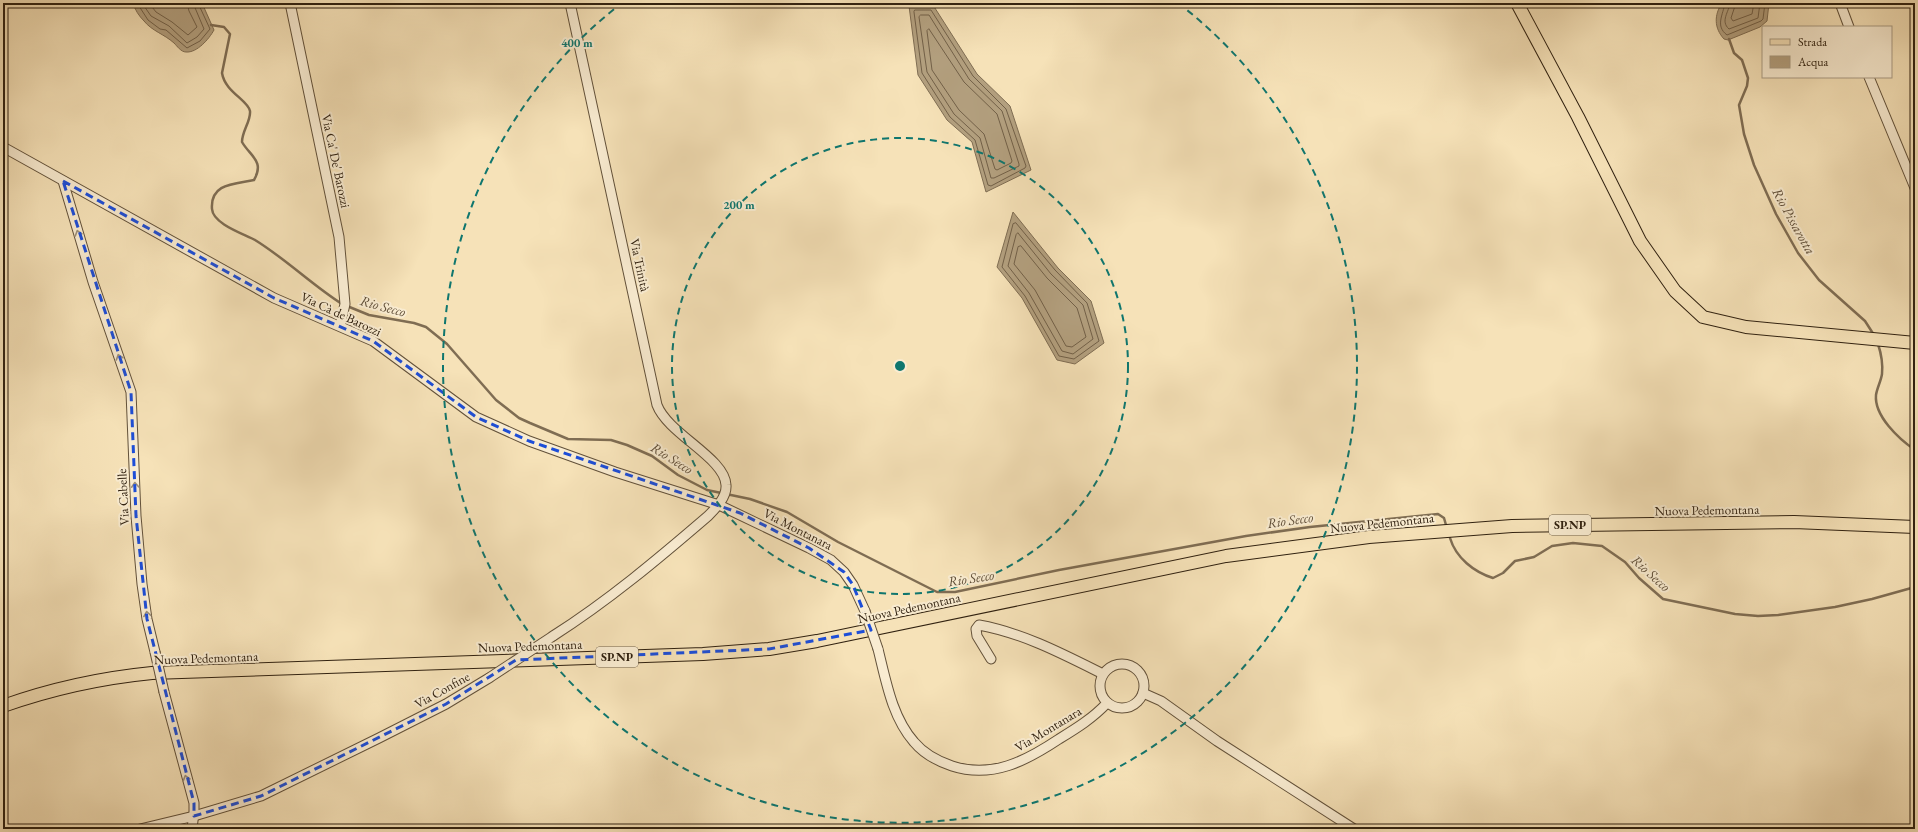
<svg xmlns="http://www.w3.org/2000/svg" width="1918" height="832" font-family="'EB Garamond',serif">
<rect width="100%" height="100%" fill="#f6e2b8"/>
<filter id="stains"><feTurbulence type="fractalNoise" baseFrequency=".005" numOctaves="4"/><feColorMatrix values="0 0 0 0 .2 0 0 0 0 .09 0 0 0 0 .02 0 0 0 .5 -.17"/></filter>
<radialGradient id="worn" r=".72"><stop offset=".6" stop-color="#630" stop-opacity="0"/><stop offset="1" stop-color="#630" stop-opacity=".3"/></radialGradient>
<g fill="#b3a07f" stroke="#7f6d53">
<path d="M133,3H202L214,30C209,39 197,53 186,52C181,52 177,46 174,43C164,34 152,31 144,21C139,16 135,10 133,3Z"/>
<path d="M1722,3H1769L1767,21L1760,27L1728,40L1724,39C1714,28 1714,15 1722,3Z"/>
<polygon points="933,5 977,74 1010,106 1031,170 986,192 972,142 947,120 918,75 909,6"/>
<polygon points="1013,212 1058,268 1091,301 1104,343 1075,364 1057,360 1022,298 997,267"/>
</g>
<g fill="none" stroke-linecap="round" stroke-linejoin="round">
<g stroke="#726048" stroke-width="1">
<polyline points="137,3 148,20 160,29 166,30 187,48 200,41 210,29 198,3"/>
<polyline points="142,3 151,16 169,26 187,43 197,37 204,29 193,3"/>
<polyline points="149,3 156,12 172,22 188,35 197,27 189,11 187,3"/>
<path d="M1725,3C1723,15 1715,26 1727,35L1761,21L1763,19L1765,3"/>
<path d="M1730,3C1729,12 1720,21 1729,29L1758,18L1760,3"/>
<polyline points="1736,3 1731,18 1733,21 1752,14 1754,3"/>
<polygon points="915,10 931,10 973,76 1006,109 1026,166 1025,168 991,186 988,185 975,140 950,117 922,73 914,12"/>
<polygon points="921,15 929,15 969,79 1002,111 1019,164 1019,166 994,178 991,178 980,138 954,114 927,72 919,17"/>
<polygon points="929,29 964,82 997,114 1012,161 1011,163 997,170 995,169 984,134 959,110 932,70 927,31"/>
<polygon points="1016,223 1055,270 1087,303 1099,341 1074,359 1059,356 1025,296 1002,267 1013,224"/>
<polygon points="1018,233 1051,274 1083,305 1093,339 1073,354 1062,351 1029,293 1008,266 1016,235"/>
<polygon points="1021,246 1047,278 1077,308 1086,337 1072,347 1066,346 1035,290 1014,264 1018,247"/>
</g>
<g stroke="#7f6d53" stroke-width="2.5">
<path d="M211,25L224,27L230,34L222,73C225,92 248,100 250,111C251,121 242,131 242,142C250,156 265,161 254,180C235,184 210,183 212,209C213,224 244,234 255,240C286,259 312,285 342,304"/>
<polyline points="1729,39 1734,53 1742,60 1748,78 1747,86 1739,105 1744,134 1754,165 1776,214 1798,253 1819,280 1865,321 1874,335"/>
<polyline points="347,306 369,315 414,323 426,327 447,344 496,400 519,418 530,423 568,439 611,440 627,445 652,456 678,475 707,490 750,499 787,512 838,542 937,592 955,592 1059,570 1246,536 1310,527 1438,514 1444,518 1446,525"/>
<path d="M1878,344C1881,353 1883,364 1882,374C1881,381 1877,388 1876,395C1874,416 1899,439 1915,450"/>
<path d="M1450,538C1456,558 1474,572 1493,578L1503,573L1515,561L1534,557L1552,546L1573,543L1602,546L1625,562L1639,578L1663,599L1735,614L1758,616L1778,615L1835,607L1872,599L1915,587"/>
</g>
<g stroke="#62513a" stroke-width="11">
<g id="minor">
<polyline points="290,3 339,237 345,304 340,326"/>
<polyline points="1840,3 1849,27"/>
<polyline points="1869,77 1915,188"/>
<polyline points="3,147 274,298 373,341 476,417 529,441 615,472 719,505 809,548 831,560 844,572 853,585 865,611"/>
<polyline points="63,181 93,282 131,392 136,516 142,584 147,619 155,652"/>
<path d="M553,636C608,601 658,559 708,516C716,508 727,497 726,485C725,458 668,434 657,405L570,3"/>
<path d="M878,649C886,681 892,717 914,742C924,754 937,761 952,766C992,779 1026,761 1059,739C1077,728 1093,718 1107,703"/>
<path d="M991,659L977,636L976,629L979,625C1023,633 1063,654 1103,674"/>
<circle cx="1122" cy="686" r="22"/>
<polyline points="164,692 194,803 194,812 192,829"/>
<polyline points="1143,693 1161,701 1217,741 1354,829"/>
<polyline points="140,829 194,816 261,796 379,738 446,704 489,678"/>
</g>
</g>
<g stroke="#302110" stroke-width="14">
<g id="major">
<polyline points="1517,3 1578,117 1640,241 1675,291 1703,317 1746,327 1915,343"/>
<path d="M3,706C51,689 101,678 152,673L703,654L769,649L817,641L1226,556L1369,537L1512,526L1794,522L1915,527"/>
</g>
</g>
<use href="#minor" stroke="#f9ecd1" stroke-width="9"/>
<use href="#major" stroke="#f6e2b8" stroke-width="12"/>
<g stroke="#62513a" stroke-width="11" stroke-linecap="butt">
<g id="minor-bridge">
<polyline points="865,611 878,649"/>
<polyline points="155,652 164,692"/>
<polyline points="489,678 553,636"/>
</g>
</g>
<use href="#minor-bridge" stroke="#f9ecd1" stroke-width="9"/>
</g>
<defs><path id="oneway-chevron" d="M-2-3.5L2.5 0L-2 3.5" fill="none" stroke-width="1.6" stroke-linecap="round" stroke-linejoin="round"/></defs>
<g stroke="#9f917a">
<use href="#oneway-chevron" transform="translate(78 233) rotate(-107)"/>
<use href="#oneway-chevron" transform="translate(119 357) rotate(-109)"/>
<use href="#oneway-chevron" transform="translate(135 485) rotate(-93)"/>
<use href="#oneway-chevron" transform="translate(147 614) rotate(-99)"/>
<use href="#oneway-chevron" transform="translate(186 778) rotate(-106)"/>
</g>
<path fill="none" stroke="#1d4ed8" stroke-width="3" stroke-dasharray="8 5" stroke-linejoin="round" d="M63,181L274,298L373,341L476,417L529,441L740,513L809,548L844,572L853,585L871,630L769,649L516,660L446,704L261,796L194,816V803L147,619L136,516L131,392Z"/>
<g fill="none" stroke="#0f766e" stroke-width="2" stroke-dasharray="7 5">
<circle cx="900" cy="366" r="228"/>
<path d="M1178 3A457 457 0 1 1 622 3"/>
</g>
<g text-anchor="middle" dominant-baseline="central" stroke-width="4" stroke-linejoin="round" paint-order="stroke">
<g fill="#f9ecd1" stroke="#6c5e4a" stroke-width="1">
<rect x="1549" y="515" width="42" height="20" rx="3"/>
<rect x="596" y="647" width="42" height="20" rx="3"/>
</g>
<g font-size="12" font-weight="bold" fill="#302110">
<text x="1570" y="525">SP.NP</text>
<text x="617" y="657">SP.NP</text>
</g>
<g font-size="13" fill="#302110" stroke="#f9ecd1">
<text transform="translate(336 161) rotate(78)">Via Ca' De' Barozzi</text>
<text transform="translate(640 265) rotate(78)">Via Trinità</text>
<text transform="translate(341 314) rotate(25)">Via Cà de Barozzi</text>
<text transform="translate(123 497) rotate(-93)">Via Cabelle</text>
<text transform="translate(1707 510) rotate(-1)">Nuova Pedemontana</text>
<text transform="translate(1382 523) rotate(-6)">Nuova Pedemontana</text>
<text transform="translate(798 529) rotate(27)">Via Montanara</text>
<text transform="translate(909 608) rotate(-12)">Nuova Pedemontana</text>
<text transform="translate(530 646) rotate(-2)">Nuova Pedemontana</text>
<text transform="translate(206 658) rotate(-2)">Nuova Pedemontana</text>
<text transform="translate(442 690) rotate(-29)">Via Confine</text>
<text transform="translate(1048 729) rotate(-31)">Via Montanara</text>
</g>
<g font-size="14" font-style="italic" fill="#5e4d37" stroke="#f9ecd1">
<text transform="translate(1794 221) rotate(61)">Rio Pissarotta</text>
<text transform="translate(383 306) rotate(15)">Rio Secco</text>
<text transform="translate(672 458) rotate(32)">Rio Secco</text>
<text transform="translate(1290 520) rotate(-8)">Rio Secco</text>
<text transform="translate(1651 573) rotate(42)">Rio Secco</text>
<text transform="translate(971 578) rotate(-9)">Rio Secco</text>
</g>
</g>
<circle cx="900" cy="366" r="6" fill="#0f766e" stroke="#f9ecd1" stroke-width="2"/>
<g font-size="12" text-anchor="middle" font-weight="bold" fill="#0f766e" stroke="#f9ecd1" stroke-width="4" stroke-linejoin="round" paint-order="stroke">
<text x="577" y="47">400 m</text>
<text x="739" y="209">200 m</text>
</g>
<rect width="1918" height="832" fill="none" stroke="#f6e2b8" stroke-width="16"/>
<rect x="4" y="4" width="1910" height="824" fill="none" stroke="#302110" stroke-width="2"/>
<rect x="8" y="8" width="1902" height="816" fill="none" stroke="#302110"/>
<rect x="1762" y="26" width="130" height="52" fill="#f9ecd1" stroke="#a99b84"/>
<rect x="1770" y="39" width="20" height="6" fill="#f6e2b8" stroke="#a99b84"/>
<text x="1798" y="46" font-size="12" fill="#302110">Strada</text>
<rect x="1770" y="56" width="20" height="12" fill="#b3a07f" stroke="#a99b84"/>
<text x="1798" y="66" font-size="12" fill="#302110">Acqua</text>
<rect width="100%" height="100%" filter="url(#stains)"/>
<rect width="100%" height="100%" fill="url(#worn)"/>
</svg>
